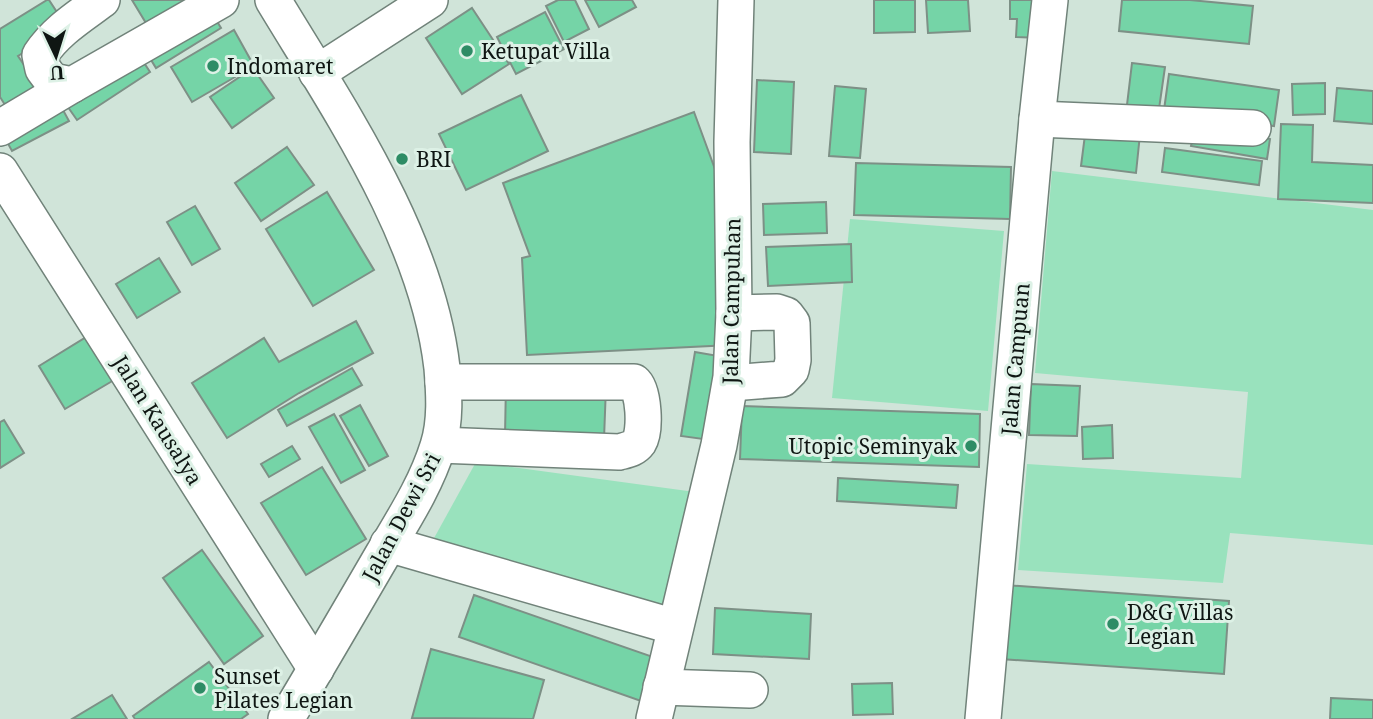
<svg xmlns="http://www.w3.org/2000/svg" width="1373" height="719" font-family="'Noto Serif',serif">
<rect width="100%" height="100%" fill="#d0e4d9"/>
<g fill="#99e2bd">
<polygon points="1052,171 1373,210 1373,545 1230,533 1223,583 1018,570 1027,464 1241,478 1248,392 1035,373"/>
<polygon points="850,219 1004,231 988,411 832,398"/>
<polygon points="476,462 695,492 664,615 433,540"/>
</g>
<g fill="#75d4a7" stroke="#7d9086" stroke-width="2">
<polygon points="47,0 49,0 66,26 18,56 39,87 7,108 0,97 0,29"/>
<polygon points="132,0 187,0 155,38"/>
<polygon points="558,0 575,0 589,29 564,42 546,6"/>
<polygon points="585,0 632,0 636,7 599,27"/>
<polygon points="874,0 915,0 915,32 874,33"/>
<polygon points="926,0 968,0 970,31 928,33"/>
<polygon points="1010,0 1041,0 1040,38 1016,37 1017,19 1010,19"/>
<polygon points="1122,0 1190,0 1253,6 1249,44 1119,31"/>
<polygon points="472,8 509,64 462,94 426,38"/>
<polygon points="210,10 221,28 156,68 145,50"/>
<polygon points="545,12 564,49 516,74 497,37"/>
<polygon points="234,30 254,66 192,102 171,67"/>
<polygon points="137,52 150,72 77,120 63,100"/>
<polygon points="1132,63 1165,67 1159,109 1127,105"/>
<polygon points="253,68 274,98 232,128 210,97"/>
<polygon points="1169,74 1279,90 1274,126 1164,110"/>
<polygon points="757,80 794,82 791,154 754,152"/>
<polygon points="1325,83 1325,114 1293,115 1292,84"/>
<polygon points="835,86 866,89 860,158 829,156"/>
<polygon points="1337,88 1373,91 1373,124 1334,121"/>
<polygon points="521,95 548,151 466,190 439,134"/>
<polygon points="57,99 69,121 12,151 0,129"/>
<polygon points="694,112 730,210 731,345 527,355 522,258 530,256 503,183"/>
<polygon points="1281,124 1313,125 1312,162 1373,165 1373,203 1278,199"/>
<polygon points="1195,126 1270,139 1267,159 1191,146"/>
<polygon points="1086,127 1140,134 1136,173 1081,166"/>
<polygon points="287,147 314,185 261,221 235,183"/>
<polygon points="1165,148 1262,161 1259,185 1162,172"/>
<polygon points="856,163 1011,167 1010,219 854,215"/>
<polygon points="327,192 374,270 313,306 266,229"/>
<polygon points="826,202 827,233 764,235 763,204"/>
<polygon points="195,206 220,249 192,265 167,222"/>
<polygon points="851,244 852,282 768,286 766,247"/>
<polygon points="159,258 180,292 137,318 116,284"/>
<polygon points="356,321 373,353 299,393 227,438 192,383 264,338 279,362"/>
<polygon points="88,336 114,380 65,409 39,366"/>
<polygon points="695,352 724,357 710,440 681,436"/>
<polygon points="352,368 362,385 287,426 278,410"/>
<polygon points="506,382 606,386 604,439 505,436"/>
<polygon points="1031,384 1080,386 1077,436 1029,435"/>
<polygon points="360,405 388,456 369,466 340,416"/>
<polygon points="742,406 980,414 979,467 740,459"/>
<polygon points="334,414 365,470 341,483 309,427"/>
<polygon points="4,420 24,453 0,468 0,422"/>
<polygon points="1112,425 1113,458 1083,459 1082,427"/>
<polygon points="292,446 300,459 269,477 261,464"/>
<polygon points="322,467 366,539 306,575 261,503"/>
<polygon points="838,478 958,485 956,508 837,501"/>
<polygon points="202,550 263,636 224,664 163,578"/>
<polygon points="1005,585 1229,601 1224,674 1000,659"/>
<polygon points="474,595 656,658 641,701 459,637"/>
<polygon points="715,608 811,614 809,659 713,654"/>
<polygon points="431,649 544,680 533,719 412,718"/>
<polygon points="209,662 248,714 241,719 135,719 133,716"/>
<polygon points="892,683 893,714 853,715 852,684"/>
<polygon points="112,695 127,719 72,719"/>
<polygon points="1331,698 1373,700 1373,719 1330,719"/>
</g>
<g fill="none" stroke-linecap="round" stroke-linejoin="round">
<g stroke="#71837a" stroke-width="38">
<g id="minor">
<path d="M102,0C79,17 56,31 40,55L43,69L52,81L72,85L221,0"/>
<path d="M273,0C340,111 427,237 442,368C444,393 446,421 438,446C426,485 403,520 383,554C351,609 319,664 286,719"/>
<polyline points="317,73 430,0"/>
<polyline points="1037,119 1253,128"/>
<polyline points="0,128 72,85"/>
<polyline points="0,171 316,669"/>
<polyline points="731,383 782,379 791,370 793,360 792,323 786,315 777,312 734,313"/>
<path d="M439,445L619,452C627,450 634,449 639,442C646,431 644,390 634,382H443"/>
<polyline points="388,544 675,627"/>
<polyline points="661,687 750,690"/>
<polyline points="654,719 719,445 731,377 734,313 732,142 736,0"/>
<polyline points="983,719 1037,119 1050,0"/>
</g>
</g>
<use href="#minor" stroke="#fff" stroke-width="35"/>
</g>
<g fill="#2d8c65" stroke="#ddf1e6" stroke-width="2.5">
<circle cx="467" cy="51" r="7"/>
<circle cx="213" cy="66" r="7"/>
<circle cx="402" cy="159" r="7"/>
<circle cx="971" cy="446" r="7"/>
<circle cx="1113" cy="624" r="7"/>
<circle cx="200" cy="688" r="7"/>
</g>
<g text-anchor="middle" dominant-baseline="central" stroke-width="6" stroke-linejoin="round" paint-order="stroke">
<g font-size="21" fill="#0f1613" stroke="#ddf1e6" text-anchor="start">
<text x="481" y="51">Ketupat Villa</text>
<text x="227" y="66">Indomaret</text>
<text x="416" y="159">BRI</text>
<text x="957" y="446" text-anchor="end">Utopic Seminyak</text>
<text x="1127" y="612">D&amp;G Villas<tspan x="1127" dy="24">Legian</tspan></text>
<text x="214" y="676">Sunset<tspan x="214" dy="24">Pilates Legian</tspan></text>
</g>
<g font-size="21" fill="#0f1613" stroke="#ddf1e6">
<text transform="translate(731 301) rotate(-89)">Jalan Campuhan</text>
<text transform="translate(1015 359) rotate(-85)">Jalan Campuan</text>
<text transform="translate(158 420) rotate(58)">Jalan Kausalya</text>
<text transform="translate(401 517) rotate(-62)">Jalan Dewi Sri</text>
</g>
</g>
<g transform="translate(56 56) rotate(176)" stroke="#ddf1e6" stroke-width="5" paint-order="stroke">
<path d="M0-5L12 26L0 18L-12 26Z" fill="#0f1613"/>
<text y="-10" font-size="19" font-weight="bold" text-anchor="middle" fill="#0f1613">U</text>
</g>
</svg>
